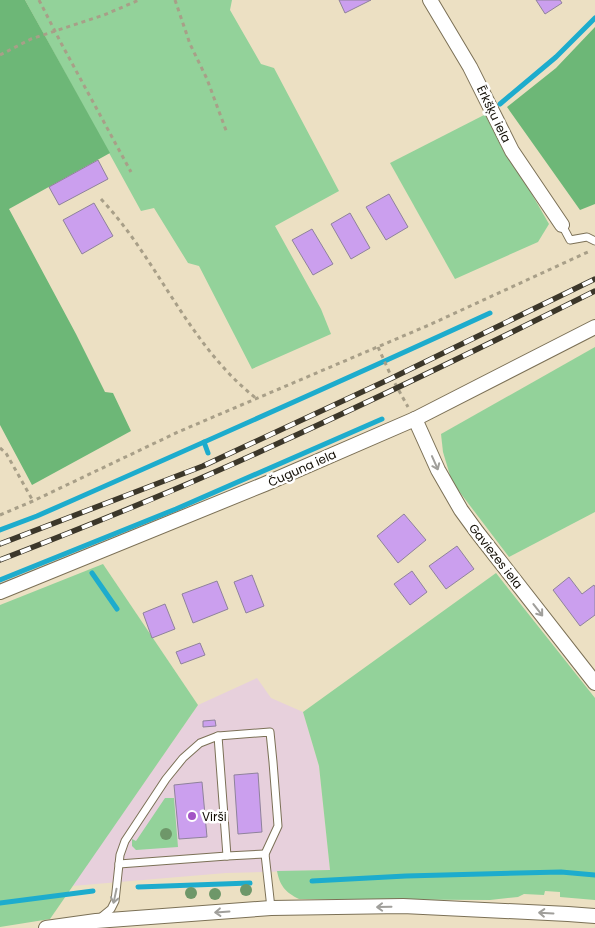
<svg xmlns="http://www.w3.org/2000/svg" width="595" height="928" font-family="Poppins,sans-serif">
<rect width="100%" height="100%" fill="#ece0c3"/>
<polygon fill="#e7d0dc" points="257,678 271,698 303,712 319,766 330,870 226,873 72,886 198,705"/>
<g fill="#93d29a">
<polygon points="25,0 232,0 230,10 261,64 274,68 339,191 275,226 321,309 331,334 252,369 199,266 188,263 154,208 141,211"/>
<polygon points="486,114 549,224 538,242 455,279 390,163"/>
<polygon points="595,347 595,512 509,557 452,482 443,452 441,434"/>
<polygon points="103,564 198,705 50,919 0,927 0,605"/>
<path d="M496,573L595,698V900L560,897V892L545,891L544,895L524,894L518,897L490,900L299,899C285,892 280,886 277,871L330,870L319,766L303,712Z"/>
<polygon points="165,798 174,798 178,847 136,850 132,846 132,839 136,841"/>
</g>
<g fill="#6db777">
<polygon points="0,0 25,0 110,153 9,209 76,334 105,392 113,393 131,431 32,485 0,425"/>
<polygon points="595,27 595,204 580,210 507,107 556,68"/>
</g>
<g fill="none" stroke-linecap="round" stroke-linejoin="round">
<g stroke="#1daccd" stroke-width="5">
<polyline points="500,104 556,57 595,18"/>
<polyline points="204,442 208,453"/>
<path d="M0,530L37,516C189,449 340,382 490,313"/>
<polyline points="92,573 117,609"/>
<polyline points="0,580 176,509 382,419"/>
<polyline points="312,881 406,876 561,872 595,875"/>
<polyline points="138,887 250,883"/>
<polyline points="0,903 93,891"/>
</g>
</g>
<g fill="#cb9fee" stroke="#8f829b">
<polygon points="339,0 371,0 345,13"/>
<polygon points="536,0 560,0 562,3 545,14"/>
<polygon points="98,160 108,179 59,205 49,187"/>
<polygon points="389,194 408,227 386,240 366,207"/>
<polygon points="94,203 113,236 82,254 63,220"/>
<polygon points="350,213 370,248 351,259 331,224"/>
<polygon points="312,229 333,264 313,275 292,240"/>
<polygon points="404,514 426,540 398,563 377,536"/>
<polygon points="457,546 474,569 446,589 429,566"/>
<polygon points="412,571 427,592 410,605 394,584"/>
<polygon points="252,575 264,606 246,613 234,582"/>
<polygon points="569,577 582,594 594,585 595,587 595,615 580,626 553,590"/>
<polygon points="217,581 228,609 193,623 182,594"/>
<polygon points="165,604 175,629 152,638 143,613"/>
<polygon points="200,643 205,655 181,664 176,652"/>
<polygon points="215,720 216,726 203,727 203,721"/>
<polygon points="258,773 262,832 238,834 234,775"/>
<polygon points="202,782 207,837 179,839 174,785"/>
</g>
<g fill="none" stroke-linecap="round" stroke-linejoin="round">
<g stroke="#7b7056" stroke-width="9">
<g id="lane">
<polyline points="562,225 570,240 587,237 595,241"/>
<polyline points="218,736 227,856"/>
<polyline points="119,864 227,856 265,854"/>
<polyline points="100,918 111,909 115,901 120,855 125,841 166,779 183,758 200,743 218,736 270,732 273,762 278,826 265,854 271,908"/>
</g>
</g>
<g stroke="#7b7056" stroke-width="16">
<g id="street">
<polyline points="430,0 470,67 512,151 562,225"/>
<polyline points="415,419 438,470 461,510 477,532 595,683"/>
<polyline points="0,592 265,484 415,419 595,327"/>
<polyline points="46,928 96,921 271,908 403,906 568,914 595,916"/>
</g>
</g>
<g stroke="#a89f88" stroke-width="3" stroke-dasharray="4 4" stroke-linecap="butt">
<polyline points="39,0 61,43 131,172"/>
<polyline points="175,0 190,44 207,79 227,133"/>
<polyline points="0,55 31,39 104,15 139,0"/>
<path d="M101,199C159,261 188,345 257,399"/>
<polyline points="378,347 392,378 408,407"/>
<polyline points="0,448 6,453 33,501"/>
<polyline points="0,515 33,501 178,432 429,325 590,251"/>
</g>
<use href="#lane" stroke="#fff" stroke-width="7"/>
<use href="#street" stroke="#fff" stroke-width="14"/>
<g stroke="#3c372a" stroke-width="5.5">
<g id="rail">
<polyline points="0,544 203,466 392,378 595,279"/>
<path d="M0,560C90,525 180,489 268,448C378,398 487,345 595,291"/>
</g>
</g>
<use href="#rail" stroke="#fff" stroke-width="4" stroke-dasharray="11" stroke-linecap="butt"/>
</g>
<g fill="#6e9769">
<circle cx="166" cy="834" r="6"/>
<circle cx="246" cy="890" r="6"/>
<circle cx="191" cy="893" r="6"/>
<circle cx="215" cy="894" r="6"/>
</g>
<defs><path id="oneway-shaft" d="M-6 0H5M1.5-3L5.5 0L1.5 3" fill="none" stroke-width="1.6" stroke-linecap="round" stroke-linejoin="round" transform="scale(1.25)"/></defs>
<g stroke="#a09f9b">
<use href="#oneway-shaft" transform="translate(435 463) rotate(66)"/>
<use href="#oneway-shaft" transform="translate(538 610) rotate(52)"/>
<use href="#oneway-shaft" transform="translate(115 896) rotate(102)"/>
<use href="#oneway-shaft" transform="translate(384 907) rotate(179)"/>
<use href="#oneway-shaft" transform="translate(222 912) rotate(176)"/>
<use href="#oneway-shaft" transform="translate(546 913) rotate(-177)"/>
</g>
<circle fill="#a354c5" stroke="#fff" stroke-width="2" cx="192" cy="816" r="5"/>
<g text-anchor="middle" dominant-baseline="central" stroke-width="5" stroke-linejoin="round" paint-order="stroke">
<g font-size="12" fill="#120e05" stroke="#fff">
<text transform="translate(494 114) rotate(64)">Ērkšķu iela</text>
<text transform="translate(302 468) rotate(-24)">Čuguna iela</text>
<text transform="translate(496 556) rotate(52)">Gaviezes iela</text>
</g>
<g font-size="12" fill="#120e05" stroke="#fff" text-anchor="start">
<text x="202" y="816">Virši</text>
</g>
</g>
</svg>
